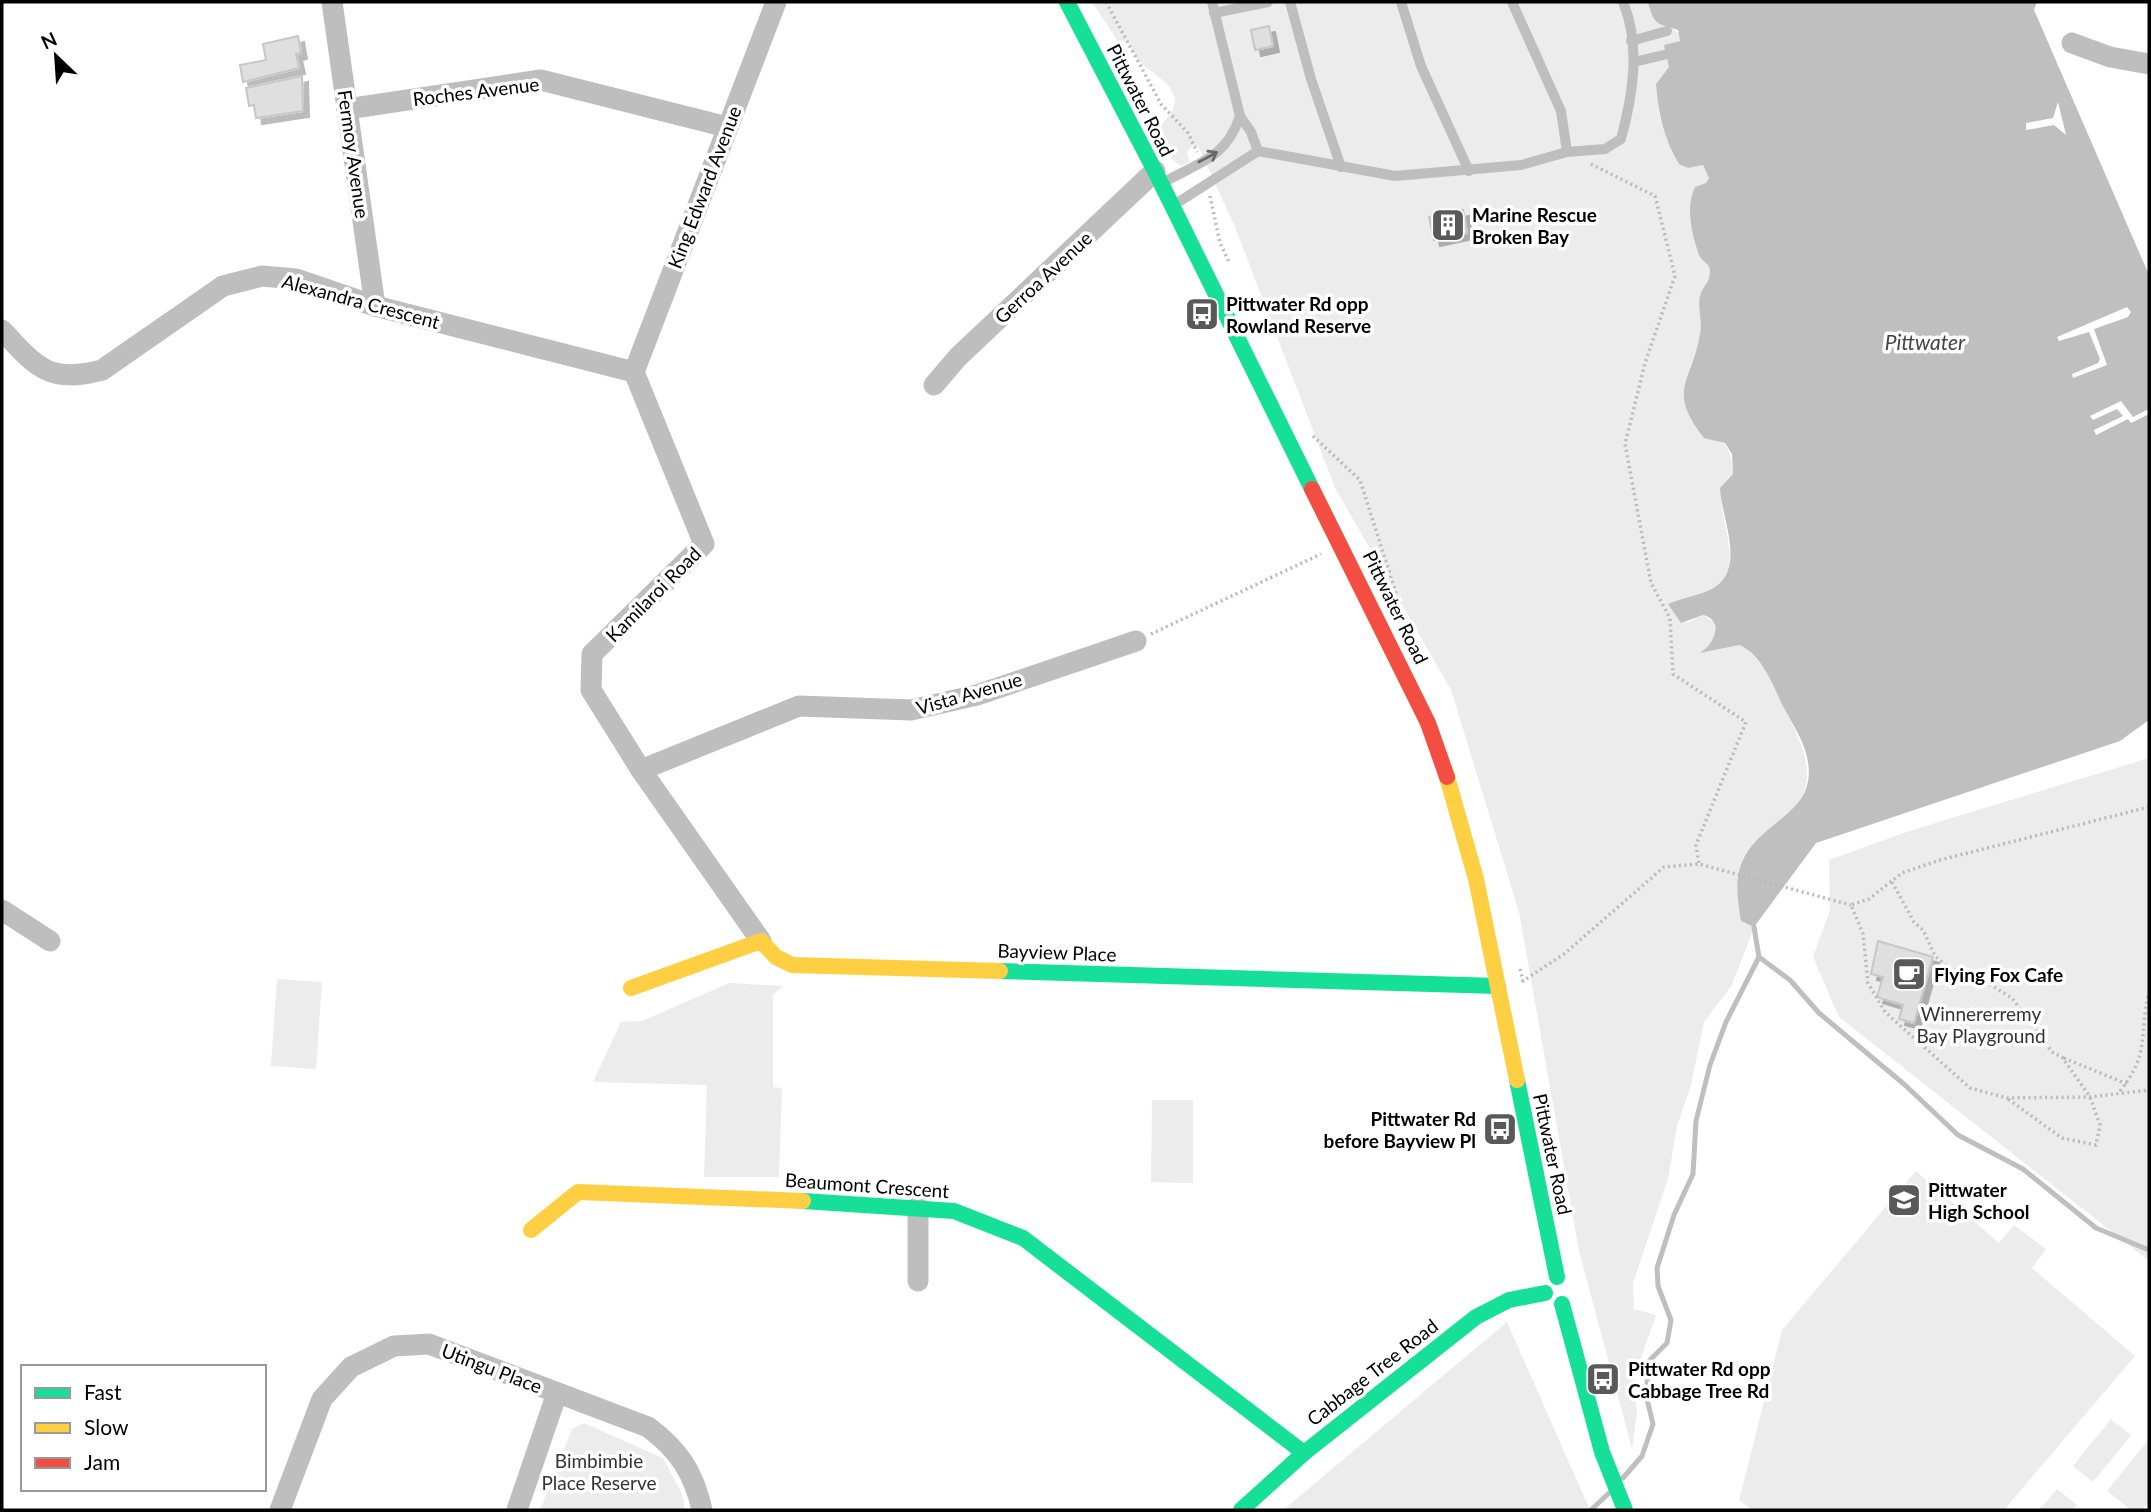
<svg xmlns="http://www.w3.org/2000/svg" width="2151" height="1512" font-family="Lato,sans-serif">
<defs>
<filter id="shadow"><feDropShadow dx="6" dy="6" stdDeviation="0" flood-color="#0004"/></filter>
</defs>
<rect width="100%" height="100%" fill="#fff"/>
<g fill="#ececec">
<path d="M1092,2H1648L1651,11L1681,35L1669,67L1656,84L1660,118L1688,168L1703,165L1709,178L1707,183L1695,187C1685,207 1692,234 1699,254C1702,261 1709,263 1710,272C1711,282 1703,287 1700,296C1697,307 1703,321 1701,333C1696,360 1678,382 1687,410C1699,448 1731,421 1733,474L1720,488C1723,547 1758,585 1673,602L1686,623L1703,615L1714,622L1716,633L1704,652L1739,645C1757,652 1770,678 1778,695C1803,748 1832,787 1770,829C1760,837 1745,849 1742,862C1738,879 1741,902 1741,921L1754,927L1732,985L1704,1022L1691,1085L1677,1126L1668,1179L1633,1283L1634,1309L1656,1315L1634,1378L1637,1412L1632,1449L1579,1251L1519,912L1451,690L1335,488L1235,227L1199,148L1193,145L1187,152L1190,162L1181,166C1168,157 1157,145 1157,129C1195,93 1164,84 1139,61C1133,55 1133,48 1128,42L1117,40Z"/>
<polygon points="2149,758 2149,1261 1839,1017 1813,957 1830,910 1829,860 1909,831"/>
<polygon points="277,979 322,982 316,1069 271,1066"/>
<polygon points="729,983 783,986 773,995 773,1087 782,1088 779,1177 704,1177 707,1085 593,1082 621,1022 642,1021"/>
<polygon points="1152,1100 1193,1100 1193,1183 1151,1182"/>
<polygon points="1916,1171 1999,1243 2014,1225 2046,1249 2032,1268 2135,1356 2004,1510 1752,1510 1739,1500 1782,1330"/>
<polygon points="1507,1322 1590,1510 1283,1510"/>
<polygon points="2111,1419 2131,1435 2093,1482 2073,1466"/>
<polygon points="584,1423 663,1458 682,1494 685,1510 540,1510 572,1429"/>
<polygon points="2149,1439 2149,1501 2142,1510 2131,1510 2107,1491"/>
<polygon points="2057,1489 2077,1505 2072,1510 2039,1510"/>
</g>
<path fill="#bfbfbf" d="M1648,2H2037L2034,10L2149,275V720L2120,741L1816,843L1754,927L1741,921C1738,902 1734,881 1742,862C1759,819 1823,814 1806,753C1801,735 1788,717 1780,700C1772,682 1759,652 1739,645L1700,653C1714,644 1725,621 1703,615L1681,623L1668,604C1683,597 1701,596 1715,587C1746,566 1721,517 1720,488L1733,474L1732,454L1725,443L1704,438C1666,390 1692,382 1700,334C1703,321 1697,308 1700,296C1702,287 1710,283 1710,272C1710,263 1702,262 1699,255C1692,235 1685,207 1695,187L1706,183L1709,178L1703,165L1688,168L1679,164C1664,139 1658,112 1656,84L1669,67L1664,45L1680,41L1678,30C1657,23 1654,26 1648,2Z"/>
<g fill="#fff">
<polygon points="2058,102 2066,135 2054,125 2026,130 2026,123 2053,118"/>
<polygon points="2127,307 2131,312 2128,317 2094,329 2107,365 2073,378 2072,374 2098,363 2100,359 2089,332 2059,341 2057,337"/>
<polygon points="2121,401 2133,417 2149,409 2149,414 2131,423 2128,419 2096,435 2094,430 2123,416 2117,409 2093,420 2090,416"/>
</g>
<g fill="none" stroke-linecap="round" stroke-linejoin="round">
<g stroke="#bfbfbf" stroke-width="5">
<polyline points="1759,957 1790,980 1819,1013 1905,1085 1958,1135 2023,1169 2096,1228 2149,1250"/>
<polyline points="1623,1478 1642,1456 1653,1424 1646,1395 1649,1361 1667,1343 1671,1320 1658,1286 1657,1268 1674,1215 1693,1174 1696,1121 1710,1065 1726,1022 1759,957 1754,927"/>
<polyline points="1591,1510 1609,1493"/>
</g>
</g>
<g fill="#dfdfdf" stroke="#c7c7c7" stroke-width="2" filter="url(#shadow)">
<polygon points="1269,26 1273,46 1255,50 1251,30"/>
<polygon points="298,36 301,53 296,54 299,68 243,82 240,65 266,60 263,44"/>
<polygon points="302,76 303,111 256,118 254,105 249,106 246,88"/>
<polygon points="1463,210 1467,233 1434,240 1429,217"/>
<polygon points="1878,941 1933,957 1914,1023 1899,1019 1903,1005 1877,997 1883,977 1871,974"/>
</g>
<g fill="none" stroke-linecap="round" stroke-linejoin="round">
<g stroke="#b9b9b9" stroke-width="3.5" stroke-dasharray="2 3.5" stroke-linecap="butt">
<polyline points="1106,2 1161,104 1188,133 1197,152"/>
<polyline points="1591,164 1655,196 1675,276 1645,363 1625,444 1651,583 1670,618 1673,674 1746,722 1696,845 1699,864"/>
<polyline points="1210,196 1220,243 1229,262"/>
<polyline points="1313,436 1360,480 1404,618"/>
<polyline points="1151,634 1321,554"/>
<polyline points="2149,807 1940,860 1902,873 1869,899 1851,905 1863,934 1868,983 1885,1012 1970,1088 2007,1098 2090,1097 2149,1090"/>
<polyline points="1892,882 1914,922 1923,930 1935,956 1949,968 1986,982 2012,998 2052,1052 2062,1057 2090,1097 2100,1125 2096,1145 2062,1138 2008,1099"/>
<polyline points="1520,969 1523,981 1564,954 1664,867 1699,864 1851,905"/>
<polyline points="2064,1058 2127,1084"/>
<path d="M2120,1091C2151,1052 2138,1037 2149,993"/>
</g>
<g stroke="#bebebe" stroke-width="10">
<polyline points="1212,2 1240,116 1251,132 1258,151"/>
<polyline points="1290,2 1311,79 1341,167"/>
<polyline points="1401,2 1421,66 1469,171"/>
<polyline points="1214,13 1268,2"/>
<polyline points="1631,41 1667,31"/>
<polyline points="1634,62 1672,53"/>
<path d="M1567,152L1605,149L1621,139C1633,95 1641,45 1623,2"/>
<path d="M1164,182C1200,162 1226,158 1240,116"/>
<polyline points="1174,205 1258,151 1395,176 1521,165 1567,152 1561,111 1512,2"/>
</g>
<g stroke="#bebebe" stroke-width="21">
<polyline points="332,2 375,306"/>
<polyline points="2072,43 2110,57 2149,64"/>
<polyline points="347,109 541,80 727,127"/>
<path d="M2,330C36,367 49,384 102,370L223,286L262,276L296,279L375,306L634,372"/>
<polyline points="634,372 704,544 592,654 591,690 641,770 761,941"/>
<polyline points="634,372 776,2"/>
<polyline points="934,385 958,357 1155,171"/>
<polyline points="641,770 799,706 911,710 977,695 1136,641"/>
<polyline points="2,910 50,941"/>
<polyline points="918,1281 918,1207"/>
<path d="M280,1510L322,1399L351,1367L394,1346L429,1344L648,1427C679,1450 694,1473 702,1510"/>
<polyline points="517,1510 557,1393"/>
</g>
<g stroke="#16e098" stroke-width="16">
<polyline points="1067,2 1155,171 1312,489"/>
<polyline points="1000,971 1498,986"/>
<polyline points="1517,1080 1557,1277"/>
<polyline points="803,1201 954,1211 1023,1238 1304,1453"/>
<polyline points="1562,1304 1602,1452 1625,1510"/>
<polyline points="1241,1510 1304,1453 1476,1317 1509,1300 1545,1293"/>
</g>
<g stroke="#ffcf43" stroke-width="16">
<polyline points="1447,777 1476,879 1517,1080"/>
<polyline points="631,988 761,941 776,957 792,965 1000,971"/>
<polyline points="531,1230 578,1192 803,1201"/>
</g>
<polyline stroke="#f24e42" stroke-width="16" points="1312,489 1428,723 1447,777"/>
</g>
<defs><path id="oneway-shaft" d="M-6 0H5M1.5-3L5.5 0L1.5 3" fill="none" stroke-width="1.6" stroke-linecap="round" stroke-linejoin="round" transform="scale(1.75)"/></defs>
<use stroke="#686868" href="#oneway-shaft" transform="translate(1208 157) rotate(-28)"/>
<defs>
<g id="building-square" transform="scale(1.75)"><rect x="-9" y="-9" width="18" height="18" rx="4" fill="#595959" stroke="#fff"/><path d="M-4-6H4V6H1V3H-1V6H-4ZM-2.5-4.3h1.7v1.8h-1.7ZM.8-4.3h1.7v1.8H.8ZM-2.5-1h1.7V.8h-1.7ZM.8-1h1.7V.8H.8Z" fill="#fff"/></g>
<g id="bus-square" transform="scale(1.75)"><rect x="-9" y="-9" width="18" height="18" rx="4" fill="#595959" stroke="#fff"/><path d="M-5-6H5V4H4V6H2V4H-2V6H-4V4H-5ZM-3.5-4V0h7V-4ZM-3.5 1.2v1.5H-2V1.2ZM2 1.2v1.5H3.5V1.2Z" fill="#fff"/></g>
<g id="cafe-square" transform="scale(1.75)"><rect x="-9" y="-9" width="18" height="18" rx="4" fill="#595959" stroke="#fff"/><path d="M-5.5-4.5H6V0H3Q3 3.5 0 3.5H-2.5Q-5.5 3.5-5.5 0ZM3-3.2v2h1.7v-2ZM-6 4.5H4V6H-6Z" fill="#fff"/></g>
<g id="school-square" transform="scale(1.75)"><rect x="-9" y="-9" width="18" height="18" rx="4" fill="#595959" stroke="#fff"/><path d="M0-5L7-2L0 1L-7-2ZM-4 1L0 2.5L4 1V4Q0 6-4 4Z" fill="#fff"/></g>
</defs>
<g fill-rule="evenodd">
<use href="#building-square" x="1448" y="225"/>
<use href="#bus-square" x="1202" y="314"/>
<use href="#cafe-square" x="1909" y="974"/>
<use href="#bus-square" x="1500" y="1129"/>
<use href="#school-square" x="1904" y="1200"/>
<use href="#bus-square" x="1603" y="1379"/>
</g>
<g text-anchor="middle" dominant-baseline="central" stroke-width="7" stroke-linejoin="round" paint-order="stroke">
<g font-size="19" fill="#000" stroke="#fff">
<text transform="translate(476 91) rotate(-7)">Roches Avenue</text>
<text transform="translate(1141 100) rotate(63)">Pittwater Road</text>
<text transform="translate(354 154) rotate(82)">Fermoy Avenue</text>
<text transform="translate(704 187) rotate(-69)">King Edward Avenue</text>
<text transform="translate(1043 277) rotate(-43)">Gerroa Avenue</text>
<text transform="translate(361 301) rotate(15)">Alexandra Crescent</text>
<text transform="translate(653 594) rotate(-45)">Kamilaroi Road</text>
<text transform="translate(1396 607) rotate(64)">Pittwater Road</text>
<text transform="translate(969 693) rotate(-16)">Vista Avenue</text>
<text transform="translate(1057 952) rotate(2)">Bayview Place</text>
<text transform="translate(1553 1154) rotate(78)">Pittwater Road</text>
<text transform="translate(867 1185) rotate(4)">Beaumont Crescent</text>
<text transform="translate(492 1368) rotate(21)">Utingu Place</text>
<text transform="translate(1372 1372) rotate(-38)">Cabbage Tree Road</text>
</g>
<g font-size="19" font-weight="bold" fill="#000" stroke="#fff" text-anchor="start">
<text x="1472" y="214">Marine Rescue<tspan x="1472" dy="22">Broken Bay</tspan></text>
<text x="1226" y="303">Pittwater Rd opp<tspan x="1226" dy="22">Rowland Reserve</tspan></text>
<text x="1934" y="974">Flying Fox Cafe</text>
<text x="1476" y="1118" text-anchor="end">Pittwater Rd<tspan x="1476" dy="22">before Bayview Pl</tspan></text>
<text x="1928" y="1189">Pittwater<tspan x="1928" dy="22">High School</tspan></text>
<text x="1628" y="1368">Pittwater Rd opp<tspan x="1628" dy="22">Cabbage Tree Rd</tspan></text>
</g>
<g font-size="19" fill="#333" stroke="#fff">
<text x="1981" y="1013">Winnererremy<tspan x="1981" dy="22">Bay Playground</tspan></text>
<text x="599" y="1460">Bimbimbie<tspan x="599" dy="22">Place Reserve</tspan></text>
</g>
<g font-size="21" font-style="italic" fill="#444" stroke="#fff">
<text x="1925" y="341">Pittwater</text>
</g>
</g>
<rect width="2151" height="1512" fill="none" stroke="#000000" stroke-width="7"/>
<rect x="21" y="1365" width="245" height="126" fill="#ffffff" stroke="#999999" stroke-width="2"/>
<rect x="35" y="1388" width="35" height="10" fill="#16e098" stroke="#999999" stroke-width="2"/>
<text x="84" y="1400" font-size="21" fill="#000000">Fast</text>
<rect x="35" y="1423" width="35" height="10" fill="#ffcf43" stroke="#999999" stroke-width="2"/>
<text x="84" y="1435" font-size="21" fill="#000000">Slow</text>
<rect x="35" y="1458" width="35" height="10" fill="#f24e42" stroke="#999999" stroke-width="2"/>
<text x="84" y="1470" font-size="21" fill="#000000">Jam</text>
<g transform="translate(56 56) rotate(335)" stroke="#ffffff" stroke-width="5" paint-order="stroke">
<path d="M0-5L12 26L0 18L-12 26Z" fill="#000000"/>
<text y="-10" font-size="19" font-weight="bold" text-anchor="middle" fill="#000000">N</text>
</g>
</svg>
